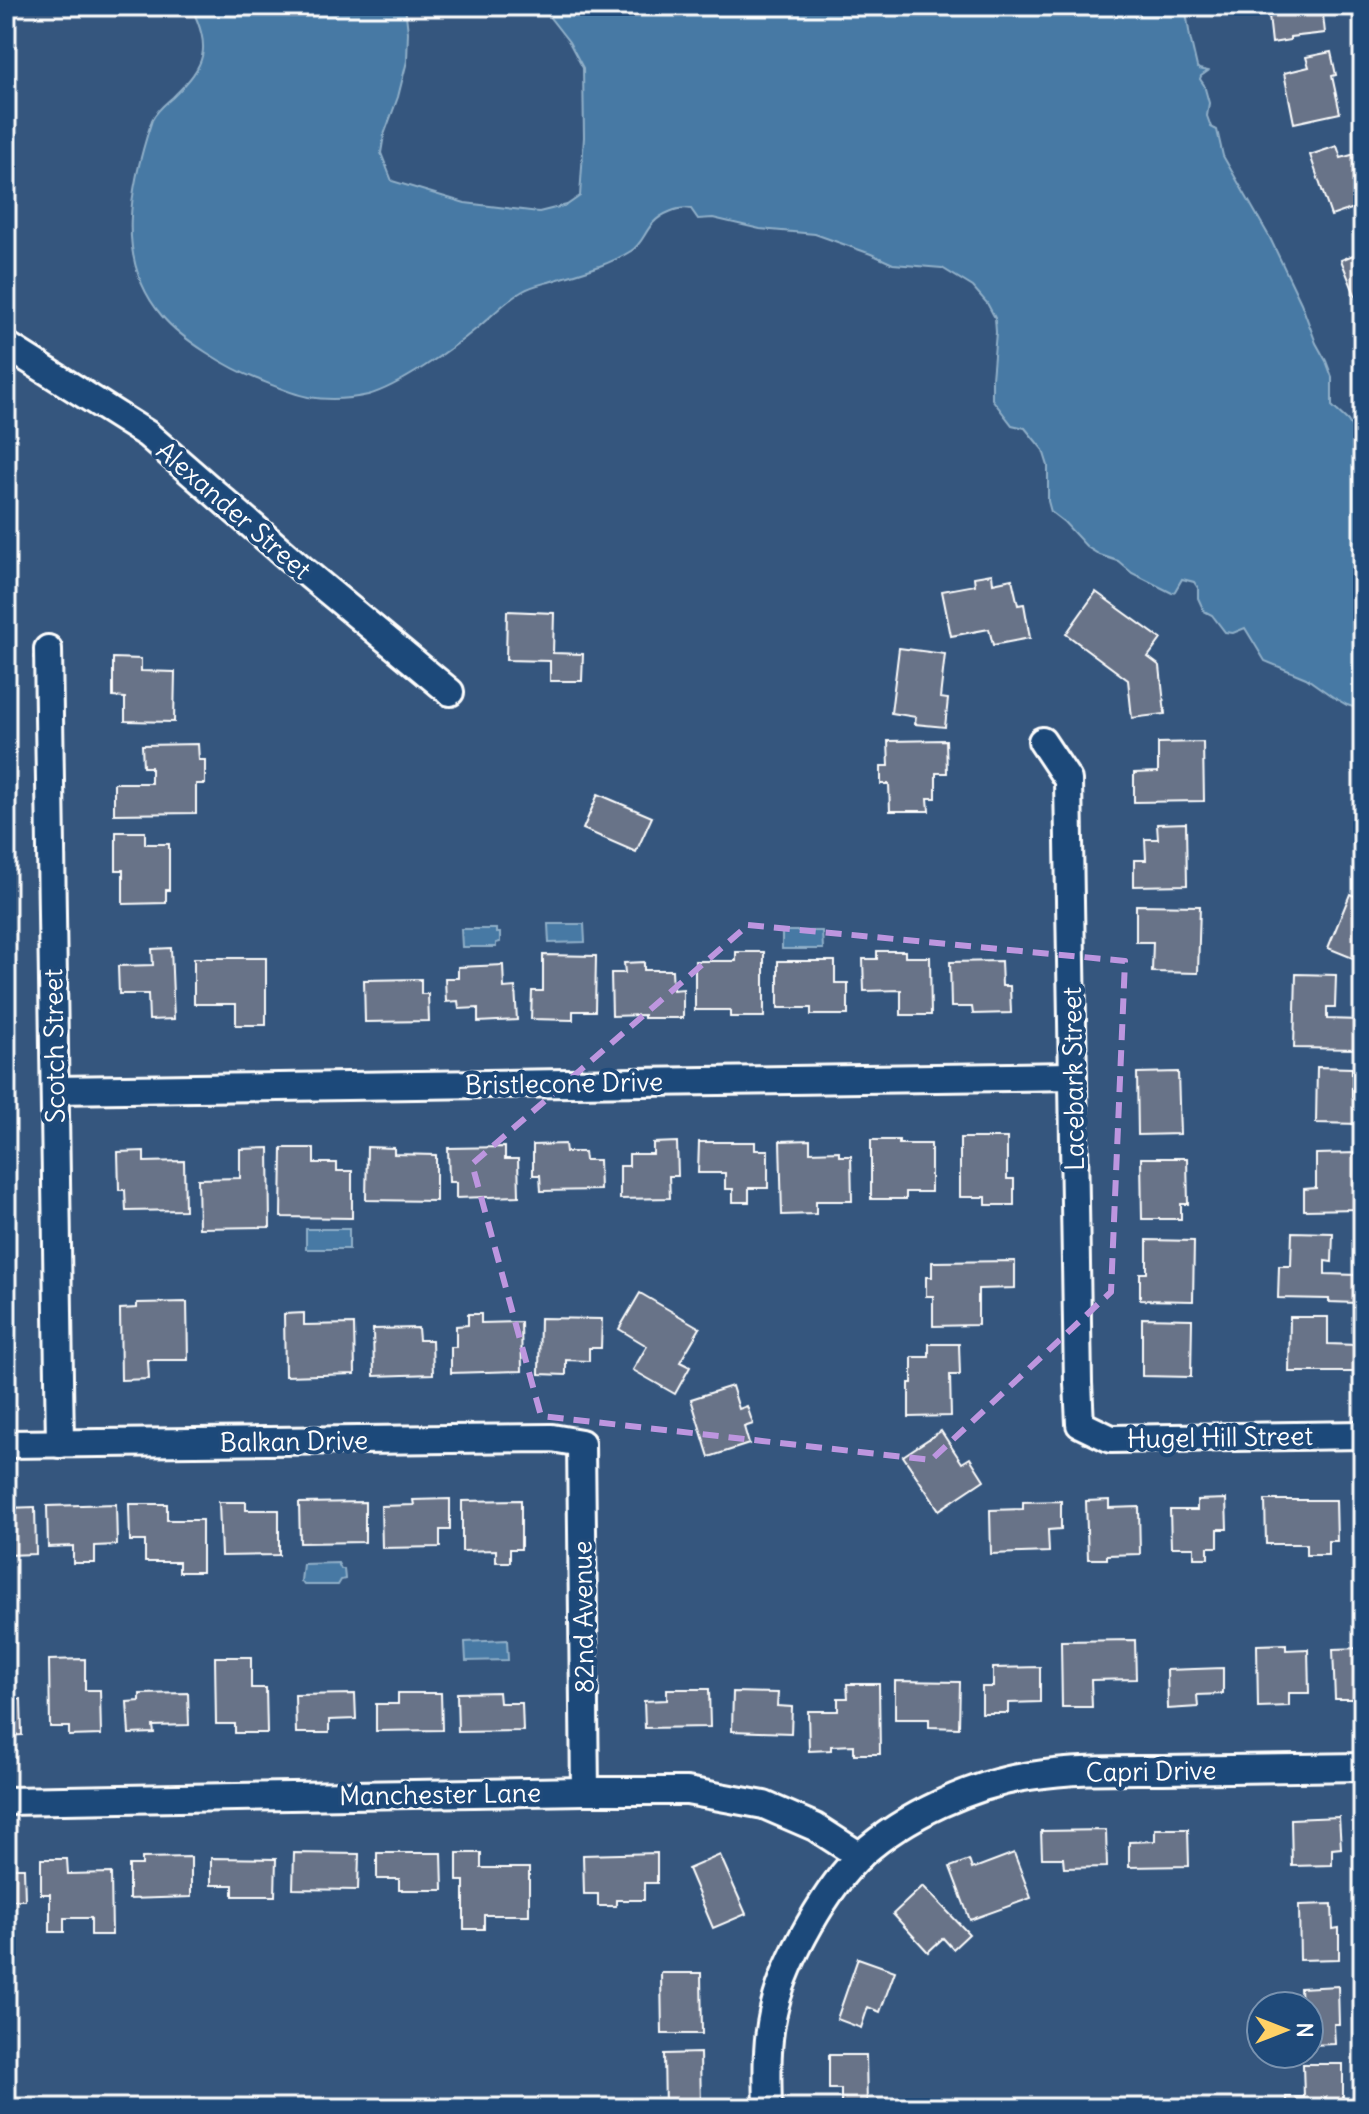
<svg xmlns="http://www.w3.org/2000/svg" width="1369" height="2114" font-family="Delius,sans-serif">
<rect width="100%" height="100%" fill="#35567e"/>
<filter id="ink" filterUnits="userSpaceOnUse"><feTurbulence type="fractalNoise" baseFrequency=".0125" numOctaves="2"/><feDisplacementMap in="SourceGraphic" scale="16" xChannelSelector="R" yChannelSelector="G"/><feConvolveMatrix kernelMatrix="1 2 1 2 8 2 1 2 1" color-interpolation-filters="sRGB"/></filter>
<g filter="url(#ink)">
<g fill="#4679a4" stroke="#90afc8" stroke-width="2">
<path d="M191,6H405L408,32L407,61L398,97L384,135L381,153L392,181L465,203L539,212L567,205L580,196L584,137L583,68L569,42L541,6H1185L1190,37L1197,67L1199,69L1208,71L1201,76L1200,79L1204,85L1209,103L1207,116L1211,127L1217,130L1223,156L1270,238L1301,303L1316,343L1326,361L1332,377V406L1348,421L1363,445V710L1347,705L1333,697L1306,678L1265,661L1245,628L1233,633L1225,632L1212,615L1204,611L1198,598V588L1194,582L1182,579L1175,591L1172,593L1132,573L1118,561L1100,555L1087,547L1064,522L1051,512L1048,501V466L1043,450L1025,428L1012,425L992,399V379L996,332L995,318L987,303L973,287L942,268L893,264L871,254L815,234L760,229L713,218L698,219L691,209C679,206 661,214 653,223C644,233 642,244 631,251C607,266 578,273 552,281C542,284 531,286 523,291C505,301 492,316 476,329C452,349 398,387 368,395C350,399 327,400 308,397C292,394 272,385 257,379C228,368 181,339 162,316C113,259 131,184 152,120C157,110 165,104 173,97C207,64 211,49 191,6Z"/>
<polygon points="548,924 584,924 585,942 549,943"/>
<polygon points="461,929 496,929 496,933 500,933 500,942 496,943 496,947 462,947"/>
<polygon points="782,931 822,931 823,949 782,949"/>
<rect x="306" y="1229" width="43" height="20"/>
<polygon points="338,1563 341,1569 344,1569 345,1579 341,1580 338,1585 304,1585 301,1581 303,1564"/>
<polygon points="507,1640 508,1660 466,1661 465,1642"/>
</g>
<g fill="#687388" stroke="#fff" stroke-width="2">
<polygon points="1268,6 1322,6 1325,33 1290,37 1290,40 1272,43"/>
<polygon points="1331,52 1336,75 1332,76 1340,113 1294,123 1284,73 1309,67 1306,57"/>
<polygon points="1337,146 1341,158 1355,154 1363,175 1363,205 1331,216 1310,155"/>
<polygon points="1363,251 1363,306 1360,307 1341,260"/>
<polygon points="992,574 993,583 1012,579 1018,605 1024,604 1030,638 993,645 989,629 951,636 942,591 975,585 974,577"/>
<polygon points="1096,592 1161,639 1148,657 1160,666 1165,714 1132,718 1128,680 1066,634"/>
<polygon points="507,611 554,613 553,653 583,654 582,681 550,681 550,661 506,660"/>
<polygon points="899,648 945,654 940,698 948,699 945,727 915,724 916,717 891,713"/>
<polygon points="113,658 141,659 141,671 175,672 174,722 125,721 125,698 113,697"/>
<polygon points="946,740 947,773 936,773 936,798 928,798 929,811 890,811 889,784 881,784 881,766 889,766 888,741"/>
<polygon points="1203,742 1204,801 1134,802 1134,773 1158,772 1158,743"/>
<polygon points="198,744 199,760 205,760 205,784 196,784 196,813 114,814 114,783 151,783 151,767 143,767 142,745"/>
<polygon points="598,794 652,817 636,852 583,829"/>
<polygon points="1186,823 1187,885 1134,886 1134,860 1146,860 1145,839 1158,839 1157,824"/>
<polygon points="116,832 145,832 145,844 169,844 169,890 166,890 166,903 123,904 123,870 116,870"/>
<polygon points="1350,894 1363,900 1363,953 1360,961 1328,948"/>
<polygon points="1136,905 1200,906 1198,973 1152,972 1153,942 1136,942"/>
<polygon points="171,948 174,1019 149,1020 148,994 119,994 118,966 153,965 152,949"/>
<polygon points="877,951 905,951 905,957 930,957 931,1015 901,1015 901,990 864,991 863,959 877,959"/>
<polygon points="736,952 764,952 764,1017 730,1017 730,1010 695,1010 695,961 736,961"/>
<polygon points="543,955 596,956 595,1011 573,1011 573,1020 531,1019 532,991 543,991"/>
<polygon points="194,958 266,958 266,1025 236,1025 236,1004 194,1004"/>
<polygon points="778,961 835,961 835,983 848,983 848,1015 811,1015 811,1008 778,1008"/>
<polygon points="1001,961 1002,986 1010,986 1011,1013 973,1014 972,1007 951,1007 950,962"/>
<polygon points="644,962 644,970 672,970 673,990 683,989 683,1018 644,1018 644,1015 612,1016 611,973 625,973 624,963"/>
<polygon points="503,965 504,988 515,987 517,1020 478,1022 478,1008 459,1009 458,1001 446,1002 445,978 458,978 458,967"/>
<polygon points="1296,974 1336,975 1335,1007 1327,1007 1327,1019 1360,1020 1360,1049 1294,1048"/>
<polygon points="421,979 421,994 428,994 429,1021 365,1022 364,980"/>
<polygon points="1317,1067 1352,1068 1352,1097 1361,1098 1361,1124 1316,1123"/>
<polygon points="1178,1072 1180,1134 1138,1135 1137,1073"/>
<polygon points="960,1138 1007,1138 1007,1179 1014,1179 1014,1205 986,1205 986,1197 960,1197"/>
<polygon points="810,1140 810,1152 839,1151 839,1156 851,1156 852,1201 816,1201 816,1214 782,1215 780,1141"/>
<polygon points="871,1140 899,1140 899,1144 931,1144 931,1192 906,1192 906,1199 871,1199"/>
<polygon points="677,1142 678,1176 669,1176 670,1198 620,1199 620,1166 629,1166 629,1154 653,1154 653,1143"/>
<polygon points="699,1142 755,1142 755,1150 768,1150 768,1188 749,1188 749,1202 733,1202 733,1189 725,1189 725,1173 698,1173"/>
<polygon points="565,1144 566,1152 584,1152 585,1160 599,1160 600,1190 541,1191 540,1175 533,1175 533,1145"/>
<polygon points="367,1147 394,1148 394,1154 436,1155 436,1201 366,1200"/>
<polygon points="505,1147 505,1159 518,1159 519,1196 456,1198 456,1182 449,1182 448,1148"/>
<polygon points="269,1148 270,1227 199,1228 198,1179 240,1178 240,1149"/>
<polygon points="282,1148 314,1148 314,1163 337,1163 337,1171 352,1171 352,1218 281,1217"/>
<polygon points="144,1151 144,1162 184,1161 185,1210 126,1211 125,1190 119,1190 118,1152"/>
<polygon points="1358,1153 1359,1209 1304,1210 1304,1189 1316,1188 1316,1154"/>
<polygon points="1141,1158 1187,1158 1188,1204 1181,1204 1181,1219 1142,1219"/>
<polygon points="1292,1232 1333,1233 1332,1262 1325,1261 1325,1274 1357,1275 1357,1303 1329,1302 1329,1299 1278,1298 1279,1266 1291,1266"/>
<polygon points="1147,1240 1194,1241 1193,1301 1140,1300 1140,1273 1147,1273"/>
<polygon points="1015,1261 1015,1288 978,1289 978,1325 933,1326 933,1296 926,1296 926,1277 932,1277 932,1262"/>
<polygon points="640,1293 700,1328 680,1362 690,1367 675,1394 633,1370 647,1346 619,1329"/>
<polygon points="187,1302 188,1360 148,1360 149,1379 121,1380 120,1309 137,1308 137,1303"/>
<polygon points="304,1313 304,1325 354,1324 355,1374 285,1376 284,1314"/>
<polygon points="468,1314 481,1314 481,1323 521,1322 522,1371 451,1373 451,1347 456,1347 456,1326 468,1325"/>
<polygon points="1290,1317 1328,1317 1328,1344 1357,1345 1356,1372 1289,1372"/>
<polygon points="540,1318 602,1319 601,1348 589,1348 589,1361 566,1360 566,1375 539,1374"/>
<polygon points="1142,1318 1192,1319 1191,1377 1142,1376"/>
<polygon points="418,1328 419,1340 432,1340 433,1374 374,1376 373,1329"/>
<polygon points="929,1344 959,1344 960,1375 950,1375 951,1416 909,1417 909,1383 912,1383 912,1357 929,1357"/>
<polygon points="732,1386 739,1409 747,1406 753,1424 744,1427 749,1444 709,1457 691,1399"/>
<polygon points="941,1431 962,1463 970,1458 984,1480 939,1510 903,1456"/>
<polygon points="450,1499 450,1530 440,1530 440,1547 382,1548 381,1506 414,1505 413,1500"/>
<polygon points="1226,1499 1227,1529 1218,1529 1218,1547 1208,1547 1208,1558 1194,1558 1194,1547 1171,1547 1170,1510 1197,1510 1197,1500"/>
<polygon points="521,1500 521,1549 510,1549 510,1562 496,1562 496,1550 462,1551 462,1501"/>
<polygon points="1109,1500 1109,1508 1139,1507 1140,1554 1107,1555 1107,1559 1088,1559 1086,1501"/>
<polygon points="1265,1500 1336,1500 1337,1541 1328,1541 1328,1555 1306,1555 1306,1544 1266,1544"/>
<polygon points="1061,1501 1061,1529 1048,1530 1049,1552 991,1554 990,1510 1023,1509 1023,1502"/>
<polygon points="219,1502 246,1502 246,1510 279,1510 279,1555 221,1556"/>
<polygon points="365,1502 365,1542 300,1543 299,1503"/>
<polygon points="116,1504 117,1545 95,1546 95,1563 73,1563 73,1546 48,1547 47,1506"/>
<polygon points="129,1504 167,1504 167,1520 202,1520 202,1572 179,1572 179,1562 145,1562 145,1541 130,1541"/>
<polygon points="35,1507 36,1554 6,1555 6,1508"/>
<polygon points="1135,1640 1136,1679 1091,1680 1092,1707 1062,1707 1061,1641"/>
<polygon points="1286,1644 1286,1650 1308,1649 1309,1693 1289,1693 1289,1706 1258,1707 1257,1645"/>
<polygon points="1363,1648 1363,1699 1335,1699 1333,1649"/>
<polygon points="215,1657 251,1657 251,1688 266,1688 267,1733 235,1733 235,1724 216,1724"/>
<polygon points="85,1659 85,1690 100,1690 101,1735 69,1736 69,1727 50,1727 49,1660"/>
<polygon points="1040,1667 1040,1702 1008,1703 1008,1713 982,1713 982,1687 993,1687 993,1668"/>
<polygon points="1223,1668 1223,1694 1197,1695 1198,1707 1168,1709 1167,1670"/>
<polygon points="895,1681 960,1682 959,1728 929,1727 929,1719 895,1719"/>
<polygon points="847,1684 879,1684 880,1754 854,1754 854,1745 831,1746 831,1750 809,1751 808,1711 838,1711 838,1698 848,1698"/>
<polygon points="667,1689 709,1689 710,1727 645,1728 644,1701 667,1700"/>
<polygon points="499,1692 500,1703 522,1703 523,1731 458,1732 457,1693"/>
<polygon points="733,1692 778,1693 777,1706 792,1707 791,1733 732,1731"/>
<polygon points="188,1693 189,1725 153,1726 154,1733 129,1734 127,1702 140,1701 140,1694"/>
<polygon points="398,1693 441,1693 442,1730 376,1731 376,1704 398,1704"/>
<polygon points="355,1694 356,1719 329,1720 329,1733 296,1733 295,1695"/>
<polygon points="6,1699 21,1699 22,1735 6,1736"/>
<polygon points="1339,1817 1341,1848 1332,1849 1332,1865 1292,1866 1291,1819"/>
<polygon points="1155,1829 1188,1829 1189,1866 1129,1867 1129,1842 1155,1841"/>
<polygon points="1106,1830 1107,1867 1064,1868 1063,1858 1042,1858 1041,1831"/>
<polygon points="294,1853 359,1854 358,1890 293,1889"/>
<polygon points="377,1853 442,1853 443,1890 399,1890 399,1879 377,1879"/>
<polygon points="457,1853 481,1853 481,1868 529,1868 529,1915 484,1915 484,1929 464,1929 464,1881 457,1881"/>
<polygon points="657,1853 657,1883 644,1883 644,1900 616,1900 616,1906 598,1906 598,1894 584,1894 583,1855"/>
<polygon points="1014,1853 1031,1898 970,1920 950,1867 969,1860 972,1869"/>
<polygon points="720,1855 746,1914 713,1928 688,1869"/>
<polygon points="191,1857 191,1897 129,1899 129,1865 142,1865 142,1858"/>
<polygon points="211,1858 276,1859 275,1896 233,1896 233,1885 211,1885"/>
<polygon points="41,1859 67,1859 68,1874 111,1873 112,1935 91,1935 91,1918 64,1918 64,1932 50,1932 50,1894 41,1894"/>
<polygon points="6,1860 11,1860 11,1868 24,1868 25,1900 6,1900"/>
<polygon points="923,1886 969,1934 953,1949 943,1938 928,1952 893,1914"/>
<polygon points="1332,1904 1333,1929 1339,1928 1339,1959 1300,1960 1299,1905"/>
<polygon points="858,1958 895,1971 880,2012 868,2007 861,2028 837,2019"/>
<polygon points="661,1973 701,1973 702,2034 662,2034"/>
<polygon points="1338,1986 1339,2024 1334,2024 1335,2044 1309,2045 1309,2006 1301,2006 1300,1988"/>
<polygon points="700,2053 701,2108 665,2108 664,2054"/>
<polygon points="829,2055 866,2055 867,2108 841,2108 841,2089 829,2089"/>
<polygon points="1303,2064 1343,2064 1343,2108 1286,2108 1286,2097 1304,2097"/>
</g>
<g fill="none" stroke-linecap="round" stroke-linejoin="round">
<g stroke="#fff" stroke-width="32">
<g id="minor">
<polyline points="6,345 147,434 303,570 450,692"/>
<polyline points="48,649 60,1444"/>
<polyline points="1042,741 1068,780 1078,1383 1080,1424 1111,1439 1363,1435"/>
<polyline points="55,1090 1073,1076"/>
<polyline points="6,1444 552,1438 581,1443 585,1791"/>
<polyline points="6,1801 585,1791 687,1791 764,1805 815,1827 860,1856"/>
<path d="M768,2108C767,2074 766,2039 775,2005C786,1960 827,1886 862,1854C904,1816 973,1784 1030,1776C1073,1769 1119,1770 1163,1770C1230,1769 1296,1768 1363,1767"/>
</g>
</g>
<use href="#minor" stroke="#1f4a7a" stroke-width="26"/>
</g>
</g>
<path fill="none" stroke="#bd96df" stroke-width="6" stroke-dasharray="16 10" stroke-linejoin="round" d="M748,925L1125,961L1111,1292L931,1460L541,1416L472,1164Z"/>
<g text-anchor="middle" dominant-baseline="central" stroke-width="8" stroke-linejoin="round" paint-order="stroke">
<g font-size="26" fill="#fff" stroke="#1f4a7a">
<text transform="translate(234 510) rotate(41)">Alexander Street</text>
<text transform="translate(54 1046) rotate(-91)">Scotch Street</text>
<text transform="translate(1073 1079) rotate(-91)">Lacebark Street</text>
<text transform="translate(564 1083) rotate(-1)">Bristlecone Drive</text>
<text transform="translate(1220 1437) rotate(-1)">Hugel Hill Street</text>
<text transform="translate(294 1441) rotate(-1)">Balkan Drive</text>
<text transform="translate(583 1617) rotate(-91)">82nd Avenue</text>
<text transform="translate(1151 1771) rotate(-1)">Capri Drive</text>
<text transform="translate(440 1794) rotate(-1)">Manchester Lane</text>
</g>
</g>
<rect width="1369" height="2114" fill="none" stroke="#1f4a7a" stroke-width="32"/>
<rect x="16" y="16" width="1337" height="2082" fill="none" stroke="#fff" stroke-width="3" filter="url(#ink)"/>
<g transform="translate(1285 2030) rotate(90)"><circle r="38" fill="#1f4a7a" stroke="#7992af" stroke-width="2"/>
<path d="M0-6L14 30L0 20L-14 30Z" fill="#ffd166"/>
<text y="-12" font-size="22" font-weight="bold" text-anchor="middle" fill="#ffffff">N</text>
</g>
</svg>
